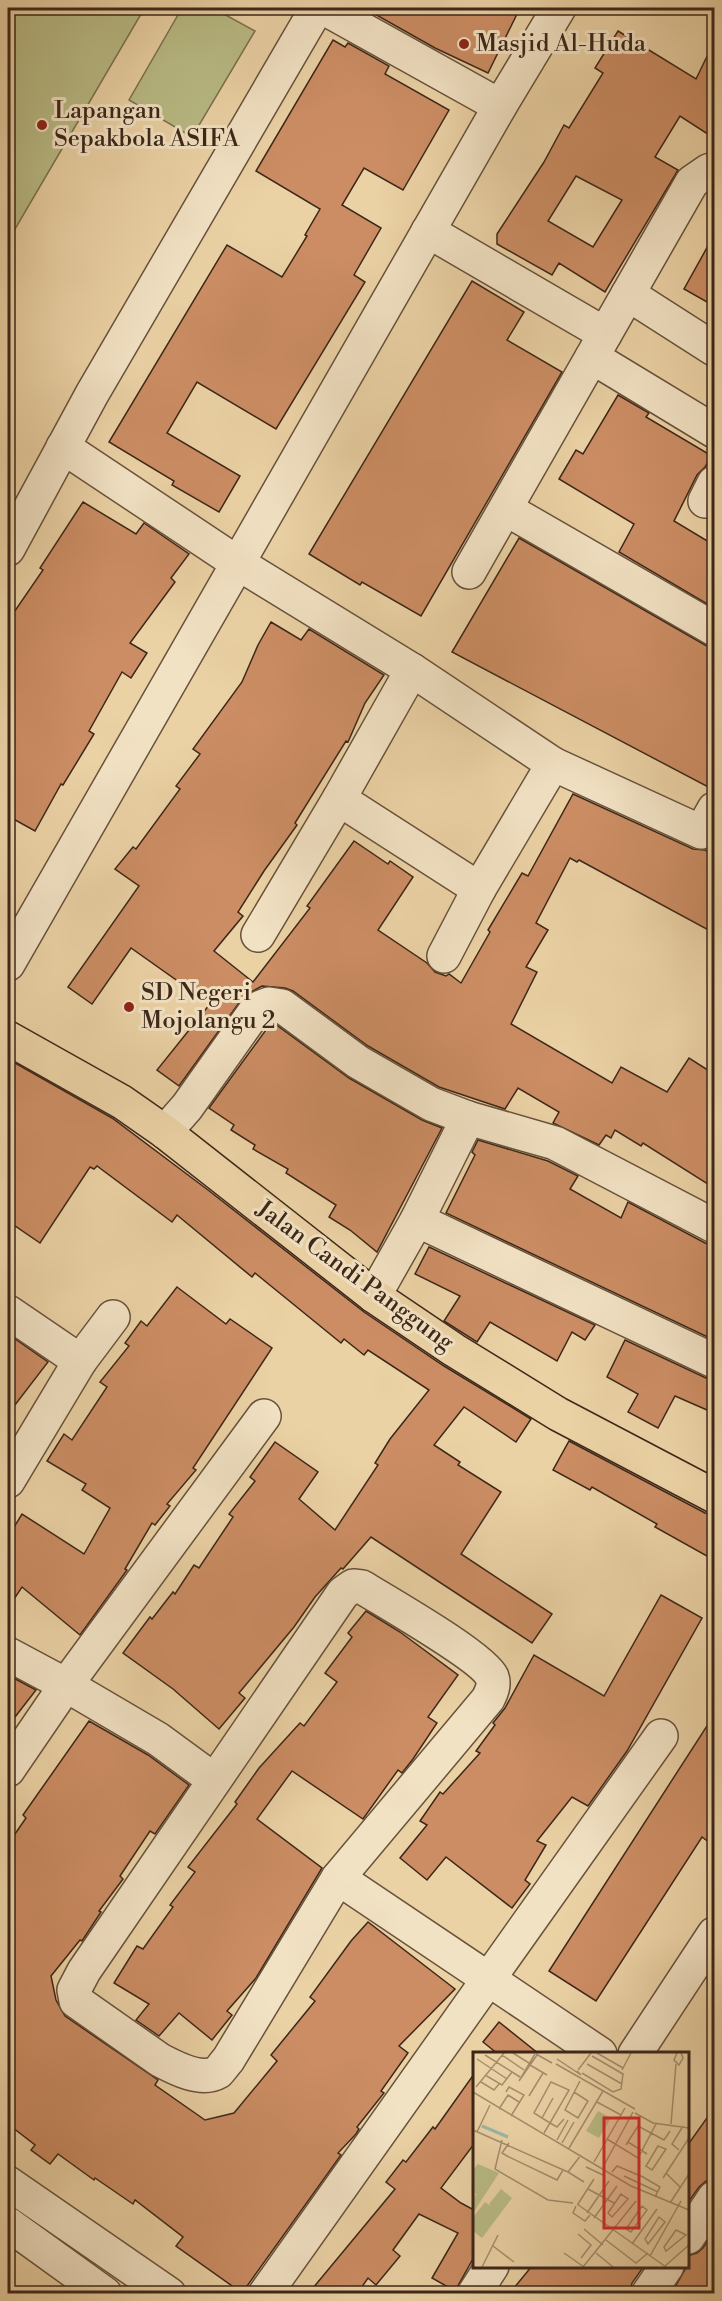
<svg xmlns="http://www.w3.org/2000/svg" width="722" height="2301" font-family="'Libre Bodoni',serif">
<rect width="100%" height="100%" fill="#ebd2a5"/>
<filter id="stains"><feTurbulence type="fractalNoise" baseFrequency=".00333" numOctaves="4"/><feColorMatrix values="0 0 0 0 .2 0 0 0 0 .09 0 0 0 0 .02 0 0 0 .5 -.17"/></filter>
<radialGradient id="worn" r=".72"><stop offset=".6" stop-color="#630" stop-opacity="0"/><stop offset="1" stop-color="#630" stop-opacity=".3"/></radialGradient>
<g fill="#b9bb85" stroke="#7b714f" stroke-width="1.5">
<polygon points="8,8 144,9 8,241"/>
<polygon points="182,8 213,8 255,31 192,137 129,100"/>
</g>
<g fill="#cc8d64" stroke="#3d2719" stroke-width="1.5" fill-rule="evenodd">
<polygon points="364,8 520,8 488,73 435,48"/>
<path d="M618,31L696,79L714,42V138L680,116L655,157L678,170L605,292L559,263L552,275L497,244V234L544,162L564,125L569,128L603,73L595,68ZM576,176L622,200L593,247L548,221Z"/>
<polygon points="333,40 345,47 348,43 389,66 385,74 449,110 403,190 364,168 342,205 381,228 354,275 365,282 276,429 197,382 167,433 240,476 219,512 172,485 174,481 109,442 227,245 282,277 307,236 305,235 320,209 256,171"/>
<polygon points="714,235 714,306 684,289"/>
<polygon points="472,281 524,312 507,340 562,372 421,616 362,582 360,585 309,554"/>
<polygon points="618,395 649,413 646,417 712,456 705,467 697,475 674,521 714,545 714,608 619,552 634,524 559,479 576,450 583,454"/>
<polygon points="83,502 136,534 144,523 189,554 171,578 175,582 130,643 147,653 131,678 122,672 89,731 94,734 63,785 61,784 35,831 8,816 8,621 43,570 40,568"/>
<polygon points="519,538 705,645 714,648 714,790 452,652"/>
<polygon points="271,622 301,640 309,629 384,675 365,703 348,742 346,741 295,823 297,825 264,871 238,912 243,916 214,951 253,982 310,908 307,906 354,841 388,864 390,861 413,877 378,930 427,963 435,972 446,976 449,974 461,983 490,932 488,930 522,873 528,876 573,794 693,849 705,850 714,855 714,933 579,860 577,862 570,858 536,923 548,930 526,967 537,972 511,1024 612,1083 621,1067 667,1092 689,1058 714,1074 714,1188 643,1143 641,1146 615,1130 611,1138 606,1135 599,1145 553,1123 559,1112 518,1088 505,1109 439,1087 368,1046 293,991 285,988 262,986 249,993 241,1000 179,1086 157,1070 210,1004 131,948 92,1004 68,987 139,886 115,869 133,847 136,849 180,789 176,786 200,754 193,749 242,682 258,645"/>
<polygon points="271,1023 275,1024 349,1078 422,1120 442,1128 377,1252 350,1230 329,1217 336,1205 286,1173 288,1169 253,1149 255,1145 231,1130 234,1125 209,1108"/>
<polygon points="8,1059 112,1118 208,1190 364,1312 444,1366 531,1419 516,1442 464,1407 434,1445 460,1462 458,1465 501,1492 461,1554 552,1614 532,1643 371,1537 343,1569 341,1568 315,1597 294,1627 239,1693 245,1698 219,1729 173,1689 123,1653 150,1617 152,1619 173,1592 175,1594 194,1565 199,1568 233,1517 229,1514 255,1481 250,1477 275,1442 318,1472 299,1499 335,1530 378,1465 375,1463 390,1439 429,1390 368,1350 364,1355 344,1339 341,1343 255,1273 252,1277 177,1215 172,1222 97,1166 94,1169 90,1167 40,1243 8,1221"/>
<polygon points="478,1140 548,1161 578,1176 570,1189 621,1218 628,1202 705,1243 714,1245 714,1340 446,1213 475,1155 472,1152"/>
<polygon points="429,1247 595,1325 585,1340 572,1332 557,1361 490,1322 477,1342 444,1321 460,1296 415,1274"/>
<polygon points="177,1287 226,1324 230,1319 272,1348 193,1468 196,1470 167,1504 170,1506 155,1525 152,1523 125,1569 127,1570 80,1635 22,1587 8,1608 8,1537 22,1514 84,1554 110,1508 82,1490 86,1484 47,1461 64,1434 72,1440 107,1387 100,1382 129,1346 125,1343 141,1321 147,1326"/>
<polygon points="8,1334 48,1362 8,1414"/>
<polygon points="625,1340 706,1378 714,1380 714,1413 675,1396 658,1428 628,1412 638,1394 607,1377"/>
<polygon points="569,1441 705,1513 714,1515 714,1560 655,1527 657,1524 592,1487 590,1490 553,1470"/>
<polygon points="661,1595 702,1618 627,1751 588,1806 572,1797 537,1841 546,1845 525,1880 530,1884 512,1908 446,1857 427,1880 400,1858 427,1825 420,1821 440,1792 443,1794 480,1753 476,1751 495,1725 493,1723 505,1708 534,1655 604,1696"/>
<polygon points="366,1611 400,1632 458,1675 428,1717 437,1723 413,1759 402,1773 398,1770 363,1819 292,1771 257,1819 322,1868 256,1978 227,2011 232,2015 212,2040 179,2013 159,2036 136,2020 149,2004 114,1983 137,1946 143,1949 173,1907 170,1905 195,1872 188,1867 237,1804 235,1802 259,1768 300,1723 304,1726 337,1682 325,1673 352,1637 348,1633"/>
<polygon points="8,1675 36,1690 8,1726"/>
<polygon points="714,1715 714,1846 702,1837 596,2001 549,1971"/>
<polygon points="89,1721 148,1755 189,1785 155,1834 150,1831 120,1876 123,1879 99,1911 101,1912 82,1941 80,1940 51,1976 56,2000 65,2016 158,2080 155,2085 205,2120 234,2113 277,2061 271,2055 315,2001 310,1997 351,1941 368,1922 455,1989 399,2046 408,2053 381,2091 384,2093 357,2127 359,2129 356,2134 338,2153 341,2155 242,2293 176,2246 183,2237 135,2200 133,2204 95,2178 94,2180 58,2154 50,2164 31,2150 35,2145 8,2124 8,1844 26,1818 23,1815"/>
<polygon points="499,2022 539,2054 498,2054 483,2042"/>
<polygon points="474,2074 474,2144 441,2188 461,2203 472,2209 474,2205 474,2257 455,2291 432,2278 458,2233 419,2214 393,2250 400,2256 376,2285 368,2278 357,2294 308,2294 395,2189 386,2182 403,2160 406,2162 433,2127 435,2129"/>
<polygon points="714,2108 714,2179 706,2181 699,2187 687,2204 687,2146"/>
<polygon points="714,2231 714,2294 671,2294 687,2266 687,2256 697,2253 703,2248"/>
<polygon points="532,2266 644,2266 632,2283 629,2294 509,2294"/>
</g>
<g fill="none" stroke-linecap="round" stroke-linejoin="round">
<g stroke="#68523c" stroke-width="36">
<g id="minor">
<polyline points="324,8 500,106"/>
<polyline points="428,231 605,334"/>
<polyline points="628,294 714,349"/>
<polyline points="592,357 714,431"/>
<polyline points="63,447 239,564 412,670 553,764 701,832 714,809"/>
<polyline points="705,501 714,483"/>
<polyline points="506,509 714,629"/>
<polyline points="8,549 92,394 317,8"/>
<polyline points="469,572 692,182 708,171 714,169"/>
<polyline points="339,799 479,889"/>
<polyline points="258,935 339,799 412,670"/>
<polyline points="444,956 479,889 553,764"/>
<polyline points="8,964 500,106 559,8"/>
<polyline points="165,1132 187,1107 253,1014 261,1007 269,1004 282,1006 358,1062 431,1104 468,1118 555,1143 714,1226"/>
<polyline points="417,1220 714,1361"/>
<polyline points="374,1296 417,1220 468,1118"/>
<polyline points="8,1312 80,1361"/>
<polyline points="8,1481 80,1361 113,1317"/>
<path d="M353,1586L362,1587C386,1602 483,1657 492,1677C495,1685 491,1693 488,1699L338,1878L228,2060C225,2063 221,2069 218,2072C201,2082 175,2068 160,2060L76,2001L74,1990L84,1971L343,1593Z"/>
<polyline points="8,1654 66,1685 158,1739 214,1780"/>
<polyline points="8,1770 66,1685 264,1416"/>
<polyline points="338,1878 600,2054"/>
<polyline points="635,2054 714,1934"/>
<polyline points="8,2183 169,2294"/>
<polyline points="8,2224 105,2294"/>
<polyline points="688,2237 714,2198"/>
<polyline points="265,2294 661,1736"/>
<polyline points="474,2294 492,2266"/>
<polyline points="648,2294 667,2266"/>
</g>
</g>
<g stroke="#3d2719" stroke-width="36">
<polyline id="major" points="8,1038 122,1102 165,1132 374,1296 454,1350 558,1414 714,1496"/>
</g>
<use href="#minor" stroke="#f2e2c4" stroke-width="33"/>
<use href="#major" stroke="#ebd2a5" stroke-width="33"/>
</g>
<g fill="#8f2418" stroke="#f2e2c4" stroke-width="2">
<circle cx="464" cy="44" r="6"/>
<circle cx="42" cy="125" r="6"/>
<circle cx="129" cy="1007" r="6"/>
</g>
<g text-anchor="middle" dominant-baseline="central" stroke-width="6" stroke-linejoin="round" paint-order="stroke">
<g font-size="24" fill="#3d2719" stroke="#f2e2c4" text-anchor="start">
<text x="476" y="44">Masjid Al-Huda</text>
<text x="54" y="111">Lapangan<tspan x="54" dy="28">Sepakbola ASIFA</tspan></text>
<text x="141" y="993">SD Negeri<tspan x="141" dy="28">Mojolangu 2</tspan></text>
</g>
<g font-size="24" fill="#3d2719" stroke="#f2e2c4">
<text transform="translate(355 1276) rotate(36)">Jalan Candi Panggung</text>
</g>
</g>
<g transform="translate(473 2052)">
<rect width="216" height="216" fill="#ebd2a5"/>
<path d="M125,59L138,66L126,86L113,79ZM5,112L26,121L0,161V142L5,144L0,140V118ZM28,137L39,146L9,186L0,179V165L12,150L19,155L16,152Z" fill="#b9bb85"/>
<path fill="none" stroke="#98b8a6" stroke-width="3" d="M9,74L35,85"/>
<path fill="none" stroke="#a58e6d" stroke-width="1.5" d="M40,1L56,11M124,1L150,16M204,1L201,8L206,13L210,6L208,1M62,2L46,29L64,3M63,2L79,11M12,3L47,25M29,3L51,18M4,7L34,27M84,7L108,23L104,19M83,12L162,57M114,12L149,32M57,13L74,23M105,18L118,1M149,18L158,1M109,21L140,40L148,37L150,22L119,4M12,23L29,33L39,20M8,30L21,38L26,32M3,35L31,1M0,40L158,134L216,158M33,40L36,35L51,43L38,64M101,40L115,49L105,66L92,58L107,29M56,44L70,21M124,50L148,63M26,57L35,43L46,50M162,61L180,71L216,76M69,66L80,46M198,72L203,12M0,78L95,120L108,103M4,80L17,53M71,81L77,71L96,38L78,30L61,61L77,71L84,75L91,67M134,87L165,106L183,72M29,88L22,117L75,148L100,151M84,88L95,68M155,90L174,102M36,91L29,101L34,104L84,128L90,118M89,91L101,70M153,93L165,74L191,88L197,79M185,94L193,97L179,118L173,114ZM96,96L130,39M206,98L199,92L210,74M121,110L152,56M113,115L130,123M130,115L160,60M95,120L111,130M139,120L144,114L170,125L187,135L182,145M193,121L207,135M151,124L185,140M190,126L216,86M115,137L141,151M148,142L155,147L139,165L135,161ZM197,151L216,122M104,152L193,215M105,152L121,127M103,154L100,161L112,169L117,163M169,154L174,158L158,180L153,177ZM114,161L136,129M186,165L192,170L175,192L172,187ZM121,166L144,134M111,177L130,193M203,178L213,183L193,199L191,195ZM105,182L118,193L108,206M133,188L163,211L175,201M159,192L184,157M20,194L41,210M91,201L111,215M123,201L140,215M177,204L208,149M192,214L216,193M9,215L25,183M110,215L163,149"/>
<path fill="#d62828" fill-opacity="0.15" stroke="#d62828" stroke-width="3" d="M131,66H166V176H131Z"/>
<rect width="216" height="216" fill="none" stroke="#3d2719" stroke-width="3"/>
</g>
<rect width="722" height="2301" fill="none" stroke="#ebd2a5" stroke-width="30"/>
<rect x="9" y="9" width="704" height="2283" fill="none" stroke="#3d2719" stroke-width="3"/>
<rect x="15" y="15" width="692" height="2271" fill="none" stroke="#3d2719" stroke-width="1.5"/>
<rect width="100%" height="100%" filter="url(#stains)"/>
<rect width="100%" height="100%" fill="url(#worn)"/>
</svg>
